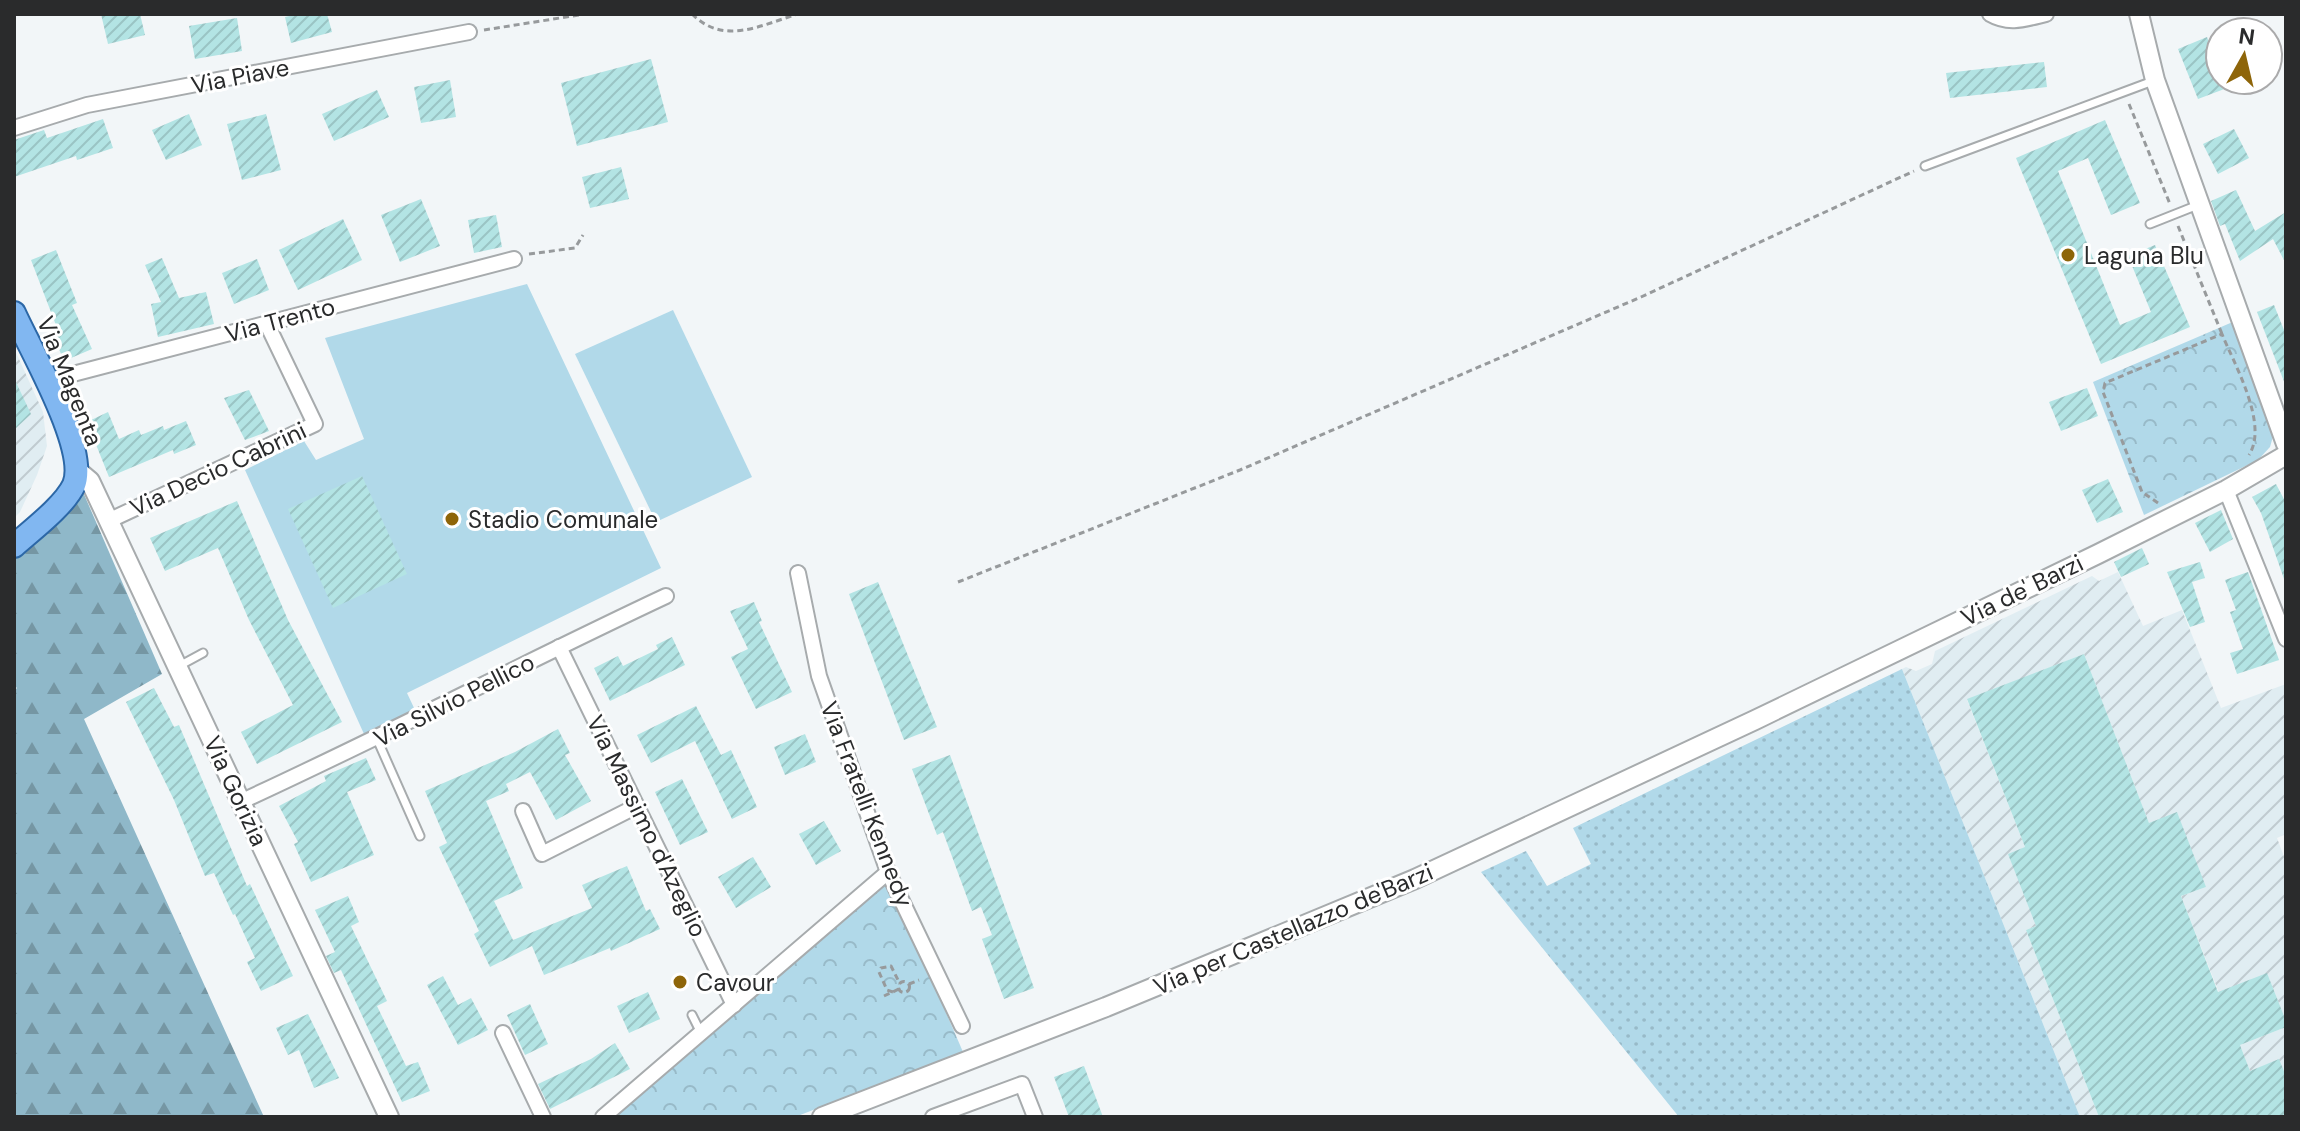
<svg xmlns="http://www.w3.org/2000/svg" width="2300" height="1131" font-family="'DM Sans',sans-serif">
<defs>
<pattern id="industrial-furrows" width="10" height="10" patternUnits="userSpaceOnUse" patternTransform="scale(2)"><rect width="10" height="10" fill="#e0edf2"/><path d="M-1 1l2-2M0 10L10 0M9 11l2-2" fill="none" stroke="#c0cbd0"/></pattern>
<pattern id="grass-dots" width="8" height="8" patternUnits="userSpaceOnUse" patternTransform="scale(2)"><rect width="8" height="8" fill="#b1d9e9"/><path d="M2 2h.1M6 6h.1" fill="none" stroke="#98bac8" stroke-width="1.8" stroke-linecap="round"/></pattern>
<pattern id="forest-firs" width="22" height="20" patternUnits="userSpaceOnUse" patternTransform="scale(2)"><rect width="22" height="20" fill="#8fb8c9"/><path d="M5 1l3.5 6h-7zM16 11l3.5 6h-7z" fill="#7596a3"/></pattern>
<pattern id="park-crowns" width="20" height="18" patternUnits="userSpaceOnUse" patternTransform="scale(2)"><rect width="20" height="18" fill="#b1d9e9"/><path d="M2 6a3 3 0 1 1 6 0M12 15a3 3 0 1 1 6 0" fill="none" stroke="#98bac8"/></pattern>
<pattern id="building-hatch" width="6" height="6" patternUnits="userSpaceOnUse" patternTransform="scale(2)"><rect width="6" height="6" fill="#b3e4e4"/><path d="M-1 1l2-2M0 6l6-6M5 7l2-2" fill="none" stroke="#9ac4c4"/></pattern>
</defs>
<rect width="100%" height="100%" fill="#f2f6f8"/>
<g fill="url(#industrial-furrows)">
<polygon points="14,348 43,412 47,446 37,475 20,512 14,518"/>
<polygon points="2118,572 2143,626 2182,610 2221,708 2286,684 2286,834 2277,838 2286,862 2286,1021 2267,974 2225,1008 2181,896 2206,887 2149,823 2084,654 1967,700 2025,847 2036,926 2026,930 2099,1117 2080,1117 1902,669 1906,667 1916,671 1932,664 1935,651 2092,576 2099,581"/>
<polygon points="2286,1027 2286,1076 2279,1060 2250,1071 2240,1045"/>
</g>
<polygon fill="url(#grass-dots)" points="1902,669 2080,1117 1679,1117 1481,872 1526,851 1547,886 1591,864 1573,828"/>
<polygon fill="url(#forest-firs)" points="83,492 162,674 84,719 264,1117 14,1117 14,691 17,688 14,685 14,558"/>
<g fill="url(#park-crowns)">
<polygon points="2235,321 2274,433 2270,447 2258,460 2144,515 2093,382"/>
<polygon points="888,878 963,1052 795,1117 610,1117"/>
</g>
<g fill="#b1d9e9">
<polygon points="527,284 661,568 407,693 415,710 364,734 245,470 304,441 316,460 364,439 325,338"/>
<polygon points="673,310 752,477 656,522 575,354"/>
</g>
<g fill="url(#building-hatch)">
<polygon points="101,14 140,14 145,35 108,44"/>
<polygon points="298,14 327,14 332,32 291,43 285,17"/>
<polygon points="237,18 242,51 195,59 189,26"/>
<polygon points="2207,37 2220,70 2220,80 2224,80 2227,88 2198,99 2178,49"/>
<polygon points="651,59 668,122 577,146 561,83"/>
<polygon points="2044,62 2047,87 1950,98 1946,73"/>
<polygon points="450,80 456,117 421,123 414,87"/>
<polygon points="377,90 389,117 334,141 322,114"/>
<polygon points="189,114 202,145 166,160 152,130"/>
<polygon points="266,114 281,170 242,180 227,124"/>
<polygon points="103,119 113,148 77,160 76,156 14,177 14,140 44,130 47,138"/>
<polygon points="2105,120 2140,203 2111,215 2088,158 2058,171 2120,325 2151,312 2128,256 2155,245 2190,327 2101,364 2016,158"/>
<polygon points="2234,129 2249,158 2218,174 2203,144"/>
<polygon points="621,167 629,199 590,208 582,177"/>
<polygon points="2236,190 2255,231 2286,212 2286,264 2273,239 2240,261 2225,224 2220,226 2211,201"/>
<polygon points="421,199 440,246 400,262 381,215"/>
<polygon points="496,215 502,247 474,253 468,220"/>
<polygon points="343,219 362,260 298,290 279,250"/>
<polygon points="56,250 77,303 72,305 92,349 64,361 53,335 59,333 31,260"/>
<polygon points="162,258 179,298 206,292 214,324 158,337 151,304 161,302 145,265"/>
<polygon points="257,259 269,290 234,304 222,273"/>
<polygon points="2274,305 2286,335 2285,384 2257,312"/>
<polygon points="14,378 31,414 14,430"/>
<polygon points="2087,388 2098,416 2061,431 2049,402"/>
<polygon points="249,390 269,431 245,440 224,398"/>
<polygon points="108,412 119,439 139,430 141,435 163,426 164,430 186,421 196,445 174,454 173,450 109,477 87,422"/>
<polygon points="362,476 407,574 333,608 288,509"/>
<polygon points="2108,479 2123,512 2097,523 2082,490"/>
<polygon points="2276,484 2286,503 2286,578 2284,579 2261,513 2252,497"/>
<polygon points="237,501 288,620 342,722 257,764 241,732 293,705 249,620 218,548 165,571 150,538"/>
<polygon points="2221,510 2233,539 2210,552 2195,523"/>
<polygon points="2142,548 2149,564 2121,577 2114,562"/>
<polygon points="2200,562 2205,578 2192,582 2205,622 2190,627 2167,572"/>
<polygon points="2248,572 2279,660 2237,674 2230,653 2243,649 2230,612 2236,610 2225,580"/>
<polygon points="878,582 937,727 904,740 849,594"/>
<polygon points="754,602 762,621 759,622 792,692 756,709 731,657 748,649 730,611"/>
<polygon points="672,637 685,665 610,701 594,668 618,656 623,666 658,649 656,645"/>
<polygon points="2084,654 2149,823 2177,812 2206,887 2181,896 2218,992 2267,973 2286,1021 2286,1027 2240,1045 2250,1071 2279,1059 2286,1076 2286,1117 2099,1117 2026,930 2036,926 2008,854 2025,847 1967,699"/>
<polygon points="154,688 174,727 179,725 247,886 250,884 293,976 261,991 247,962 255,958 235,914 233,915 214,873 205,876 174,800 126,702"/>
<polygon points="696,706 721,755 731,750 757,807 732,819 695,741 651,763 637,735"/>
<polygon points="558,729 570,753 565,755 591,801 556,820 530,772 506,784 509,791 486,801 523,888 494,901 513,940 592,908 582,885 627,866 646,911 650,909 660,929 611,951 610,948 544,975 532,946 490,967 474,934 479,931 439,847 447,843 425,791 515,752"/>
<polygon points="805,734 816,762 785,775 774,747"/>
<polygon points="950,755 1034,988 1004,999 982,939 992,935 981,907 972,911 943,832 937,835 912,769"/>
<polygon points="366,758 376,780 347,792 374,855 311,882 294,844 298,842 279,806 326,781 324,776"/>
<polygon points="682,779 708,832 680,845 655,792"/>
<polygon points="824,821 841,851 816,865 799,834"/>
<polygon points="753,857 771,887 736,908 718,877"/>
<polygon points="348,896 359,922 351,926 387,1001 377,1006 406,1066 418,1062 430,1091 402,1102 341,970 334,973 326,956 335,952 315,910"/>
<polygon points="443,976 458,1005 471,998 488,1030 458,1045 427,985"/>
<polygon points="648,992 660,1019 629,1033 617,1006"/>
<polygon points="530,1004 548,1044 525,1055 507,1015"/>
<polygon points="308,1014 339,1078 314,1088 299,1050 288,1055 276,1028"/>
<polygon points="615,1043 630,1069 550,1109 538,1084 591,1059"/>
<polygon points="1084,1066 1103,1117 1069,1117 1054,1077"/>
</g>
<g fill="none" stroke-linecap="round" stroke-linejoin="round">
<g stroke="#a7abad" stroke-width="11">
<g id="service">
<polyline points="1925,166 2153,81"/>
<polyline points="2150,224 2198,205"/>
<polyline points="179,666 203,653"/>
<polyline points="377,739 420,836"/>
<polyline points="692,1015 701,1033"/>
</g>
</g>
<g stroke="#a7abad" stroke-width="18">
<g id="minor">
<path d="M1990,14C2009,25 2025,19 2046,14"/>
<polyline points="14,128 87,105 469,32"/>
<polyline points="46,381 514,259"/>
<polyline points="2226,490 2286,639"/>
<polyline points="108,521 315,424 267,324"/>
<polyline points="798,573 819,676 888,872 962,1026"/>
<polyline points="559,647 734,1005"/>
<path d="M240,802C384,736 523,663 666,596"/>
<polyline points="523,811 542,854 637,806"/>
<polyline points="503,1033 543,1117"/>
<polyline points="603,1117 888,872"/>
<polyline points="933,1117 1022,1084 1035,1117"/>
</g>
</g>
<g stroke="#a7abad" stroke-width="22">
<g id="tertiary">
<polyline points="2139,14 2155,80 2286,444"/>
<polyline points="77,470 90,481 389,1117"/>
<polyline points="822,1117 1106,1007 1415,879 1755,720 2098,554 2226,490 2286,455"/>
</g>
</g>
<g stroke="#2c67a6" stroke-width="26">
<path id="primary" d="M14,313C30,349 89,449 74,485C64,506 32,530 14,546"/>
</g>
<g stroke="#979a9c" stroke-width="3" stroke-dasharray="6 4" stroke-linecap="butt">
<path d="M692,14C724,46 761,25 798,14"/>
<polyline points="484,30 585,14"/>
<polyline points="2129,104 2170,204"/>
<polyline points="2178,226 2222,334"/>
<polyline points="529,254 575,248 583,235"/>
<path d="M2158,503L2142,492L2103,392L2105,383L2222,334C2234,364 2269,424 2249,455"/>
<polyline points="958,582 1240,470 1641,297 1914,171"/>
<circle cx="904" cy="987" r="5.5"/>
<polyline points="909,984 919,980"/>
<polyline points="893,992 887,990 879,972 881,968 891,966 900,984"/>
<polyline points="884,996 899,989"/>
</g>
<use href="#service" stroke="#fff" stroke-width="7"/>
<use href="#minor" stroke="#fff" stroke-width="14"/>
<use href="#tertiary" stroke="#fff" stroke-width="18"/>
<use href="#primary" stroke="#81b7f1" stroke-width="22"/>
</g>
<g fill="#8e6509" stroke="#fff" stroke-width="3">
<circle cx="2068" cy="255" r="8"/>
<circle cx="452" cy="519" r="8"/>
<circle cx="680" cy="982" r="8"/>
</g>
<g text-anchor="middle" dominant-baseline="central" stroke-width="6" stroke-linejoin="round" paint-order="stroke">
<g font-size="24" fill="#2a2b2c" stroke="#fff">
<text transform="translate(240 76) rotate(-11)">Via Piave</text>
<text transform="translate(280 320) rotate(-15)">Via Trento</text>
<text transform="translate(70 381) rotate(68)">Via Magenta</text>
<text transform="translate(218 469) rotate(-25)">Via Decio Cabrini</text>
<text transform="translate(2022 590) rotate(-26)">Via de' Barzi</text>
<text transform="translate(454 700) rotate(-27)">Via Silvio Pellico</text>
<text transform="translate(236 791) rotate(65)">Via Gorizia</text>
<text transform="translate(867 804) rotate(69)">Via Fratelli Kennedy</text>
<text transform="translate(647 826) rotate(64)">Via Massimo d'Azeglio</text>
<text transform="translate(1293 929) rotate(-23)">Via per Castellazzo de'Barzi</text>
</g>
<g font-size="24" fill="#2a2b2c" stroke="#fff" text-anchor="start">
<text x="2084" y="255">Laguna Blu</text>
<text x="468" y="519">Stadio Comunale</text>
<text x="696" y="982">Cavour</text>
</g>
</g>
<rect width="2300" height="1131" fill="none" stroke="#2a2b2c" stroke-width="32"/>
<g transform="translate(2244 56) rotate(8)"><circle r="38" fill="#ffffff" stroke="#aaaaab" stroke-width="2"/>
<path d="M0-6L14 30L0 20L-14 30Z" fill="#8e6509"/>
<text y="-12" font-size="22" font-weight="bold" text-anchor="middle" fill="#2a2b2c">N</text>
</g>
</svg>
